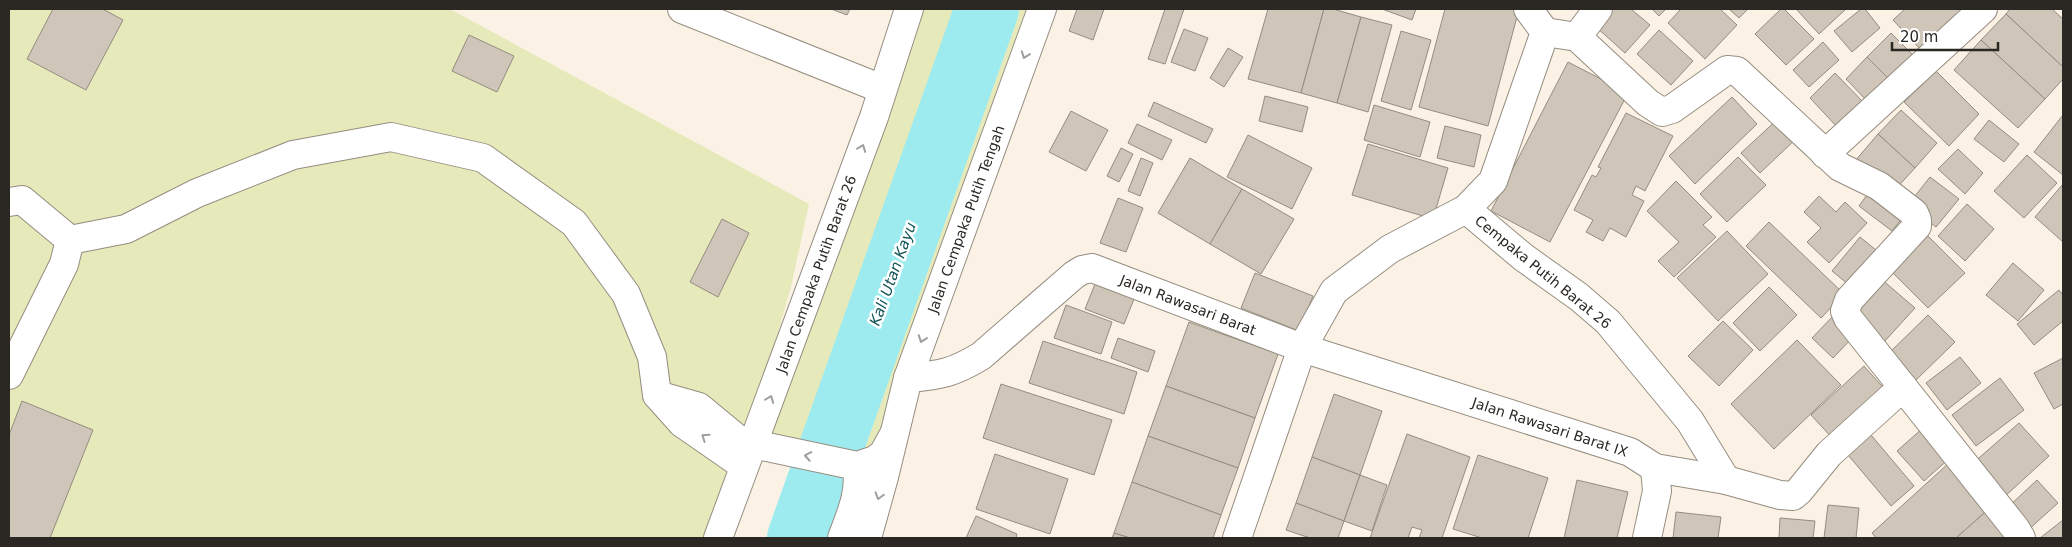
<svg xmlns="http://www.w3.org/2000/svg" width="2072" height="547" font-family="'DejaVu Sans',sans-serif">
<rect width="100%" height="100%" fill="#fbf2e5"/>
<g fill="#e6eaba">
<polygon points="9,9 450,9 809,204 791,287 745,447 710,538 9,538"/>
<polygon points="909,9 1034,9 877,459 757,444"/>
</g>
<g fill="none" stroke-linecap="round" stroke-linejoin="round">
<polyline stroke="#9eebef" stroke-width="64" points="799,538 987,9"/>
</g>
<g fill="#cfc6b9" stroke="#948c80">
<polygon points="53,9 103,9 123,20 86,90 27,59"/>
<polygon points="831,9 850,9 847,15"/>
<polygon points="1077,9 1104,9 1093,40 1069,31"/>
<polygon points="1165,9 1184,9 1165,64 1148,59"/>
<polygon points="1268,9 1324,9 1301,93 1248,79"/>
<polygon points="1324,9 1333,9 1361,17 1337,103 1301,93"/>
<polygon points="1382,9 1416,9 1412,20"/>
<polygon points="1445,9 1519,9 1488,126 1419,107"/>
<polygon points="1610,9 1631,9 1650,25 1625,53 1595,26"/>
<polygon points="1652,9 1666,9 1659,16"/>
<polygon points="1681,9 1720,9 1737,25 1705,59 1668,23"/>
<polygon points="1729,9 1748,9 1739,18"/>
<polygon points="1781,9 1784,9 1814,39 1786,65 1755,34"/>
<polygon points="1798,9 1846,9 1819,34 1797,10"/>
<polygon points="1861,9 1865,9 1880,28 1852,52 1834,31"/>
<polygon points="1905,9 1963,9 1920,49 1893,20"/>
<polygon points="2010,9 2052,9 2063,19 2063,67 2006,14"/>
<polygon points="2006,14 2063,67 2063,79 2045,99 1981,40"/>
<polygon points="1361,17 1392,25 1368,112 1337,103"/>
<polygon points="1184,29 1208,38 1195,71 1171,62"/>
<polygon points="1659,30 1693,61 1671,85 1637,54"/>
<polygon points="1401,31 1431,40 1411,110 1381,101"/>
<polygon points="1891,33 1915,57 1891,81 1867,57"/>
<polygon points="469,35 514,56 497,92 452,71"/>
<polygon points="1981,40 2045,99 2018,128 1954,70"/>
<polygon points="1823,42 1839,60 1809,87 1793,70"/>
<polygon points="1228,48 1243,57 1224,87 1210,78"/>
<polygon points="1867,57 1891,81 1869,103 1846,79"/>
<polygon points="1568,62 1628,93 1550,242 1491,211"/>
<polygon points="1936,71 1979,114 1949,146 1904,102"/>
<polygon points="1835,73 1865,104 1839,129 1810,98"/>
<polygon points="1265,96 1308,107 1302,132 1259,121"/>
<polygon points="1732,97 1757,124 1695,184 1669,156"/>
<polygon points="1154,102 1213,129 1206,143 1148,116"/>
<polygon points="1374,105 1430,122 1420,157 1364,140"/>
<polygon points="1901,110 1937,143 1915,168 1878,134"/>
<polygon points="1071,111 1108,130 1086,171 1049,152"/>
<polygon points="1626,113 1673,136 1645,191 1636,186 1632,195 1644,201 1626,237 1610,228 1603,241 1586,232 1593,220 1574,210 1592,175 1596,177 1601,168 1598,167"/>
<polygon points="2063,115 2063,175 2034,152"/>
<polygon points="1780,117 1798,137 1760,173 1741,153"/>
<polygon points="1989,120 2019,144 2004,162 1974,139"/>
<polygon points="1137,124 1172,140 1162,160 1128,143"/>
<polygon points="1445,126 1481,135 1474,167 1437,158"/>
<polygon points="1878,134 1915,168 1891,194 1855,161"/>
<polygon points="1248,135 1312,168 1292,209 1227,177"/>
<polygon points="1368,144 1448,168 1433,219 1352,195"/>
<polygon points="1121,148 1133,154 1119,182 1107,176"/>
<polygon points="1958,149 1983,173 1965,194 1938,169"/>
<polygon points="2027,155 2057,183 2024,218 1994,191"/>
<polygon points="1738,157 1766,185 1727,222 1700,194"/>
<polygon points="1141,158 1153,163 1140,196 1128,191"/>
<polygon points="1190,158 1242,189 1210,244 1158,213"/>
<polygon points="1930,177 1959,199 1936,227 1908,205"/>
<polygon points="1676,181 1712,217 1703,225 1716,237 1674,277 1658,261 1679,242 1647,211"/>
<polygon points="2063,184 2063,242 2035,217"/>
<polygon points="1872,188 1906,213 1892,231 1859,206"/>
<polygon points="1242,189 1294,219 1261,274 1210,244"/>
<polygon points="1819,196 1836,212 1845,202 1867,223 1829,263 1807,242 1821,228 1804,212"/>
<polygon points="1118,198 1143,208 1126,252 1100,243"/>
<polygon points="1967,204 1994,229 1965,261 1938,236"/>
<polygon points="722,219 749,233 718,297 690,282"/>
<polygon points="1769,222 1844,294 1821,318 1746,246"/>
<polygon points="1727,231 1768,274 1718,321 1677,278"/>
<polygon points="1925,233 1965,273 1928,308 1889,269"/>
<polygon points="1860,237 1882,255 1854,289 1832,271"/>
<polygon points="2013,263 2044,290 2018,321 1986,295"/>
<polygon points="1255,273 1313,296 1299,331 1241,308"/>
<polygon points="1880,278 1915,308 1884,342 1850,311"/>
<polygon points="1097,279 1136,294 1124,324 1085,309"/>
<polygon points="1769,287 1797,315 1760,351 1733,323"/>
<polygon points="2059,290 2063,295 2063,321 2034,345 2017,324"/>
<polygon points="1066,305 1112,322 1101,354 1054,338"/>
<polygon points="1836,313 1857,333 1833,358 1812,338"/>
<polygon points="1928,315 1955,342 1914,382 1887,355"/>
<polygon points="1723,321 1753,350 1719,386 1688,356"/>
<polygon points="1189,322 1278,354 1255,418 1166,386"/>
<polygon points="1118,338 1155,351 1148,372 1111,358"/>
<polygon points="1797,340 1841,385 1774,449 1731,404"/>
<polygon points="1043,341 1137,372 1124,414 1029,383"/>
<polygon points="1960,357 1981,383 1947,410 1926,383"/>
<polygon points="2063,358 2063,404 2054,409 2034,373"/>
<polygon points="1864,366 1888,393 1835,441 1811,415"/>
<polygon points="2000,378 2024,410 1976,446 1952,415"/>
<polygon points="1001,384 1112,420 1094,475 983,438"/>
<polygon points="1166,386 1255,418 1238,468 1148,436"/>
<polygon points="1334,394 1382,411 1360,475 1312,457"/>
<polygon points="22,401 93,430 50,538 9,538 9,435"/>
<polygon points="2019,423 2049,456 2003,498 1972,464"/>
<polygon points="1924,427 1950,458 1924,481 1897,451"/>
<polygon points="1866,429 1914,486 1891,506 1843,449"/>
<polygon points="1407,434 1470,457 1442,538 1419,538 1422,530 1412,527 1408,538 1370,538"/>
<polygon points="1148,436 1238,468 1221,515 1132,482"/>
<polygon points="995,454 1068,479 1050,534 976,509"/>
<polygon points="1478,455 1548,478 1528,538 1482,538 1453,529"/>
<polygon points="1312,457 1360,475 1344,521 1296,503"/>
<polygon points="1950,462 1991,507 1956,538 1876,538 1872,533"/>
<polygon points="1360,475 1387,485 1372,531 1344,521"/>
<polygon points="1577,480 1628,492 1617,538 1564,538"/>
<polygon points="2037,480 2058,503 2027,531 2007,508"/>
<polygon points="1132,482 1221,515 1213,538 1130,538 1114,533"/>
<polygon points="1296,503 1344,521 1338,538 1310,538 1286,530"/>
<polygon points="1828,505 1859,508 1856,538 1824,538"/>
<polygon points="1991,507 2007,538 1956,538"/>
<polygon points="1676,512 1721,517 1718,538 1673,538"/>
<polygon points="976,516 1017,534 1016,538 966,538"/>
<polygon points="1780,518 1815,521 1813,538 1779,538"/>
<polygon points="2063,520 2063,538 2040,538"/>
<polygon points="1114,533 1130,538 1112,538"/>
</g>
<g fill="none" stroke-linecap="round" stroke-linejoin="round">
<g stroke="#958d80" stroke-width="30">
<g id="minor">
<polyline points="682,9 882,89"/>
<polyline points="1545,32 1577,37 1648,103 1662,112 1672,109 1727,70 1737,71 1840,167 1879,186 1914,213 1917,220 1917,226 1849,300 1845,311 1848,318 2015,528 2021,538"/>
<polyline points="1577,37 1598,9"/>
<polyline points="1825,154 1983,9"/>
<polyline points="9,202 22,200 70,240"/>
<polyline points="1466,209 1523,257 1579,297 1608,322 1690,421 1726,480"/>
<polyline points="70,240 126,229 197,193 293,155 391,137 483,158 574,223 626,294 652,357 657,395 682,423 744,466"/>
<polyline points="9,375 64,264 70,240"/>
<path d="M908,378C941,375 953,373 981,356L1074,275L1082,270L1092,268L1302,348L1630,452L1655,468L1726,480L1780,495L1793,496L1799,491L1829,454L1903,387"/>
<polyline points="657,395 699,407 751,450"/>
<polyline points="753,444 857,466 875,460 883,454 893,436"/>
<polyline points="718,538 874,117 909,9"/>
<path d="M842,538C851,514 861,492 857,466"/>
<polyline points="867,538 884,477 908,378 1042,9"/>
<polyline points="1237,538 1302,348 1334,291 1390,249 1466,209 1493,181 1545,32 1528,9"/>
<polyline points="1647,538 1657,491 1655,468"/>
</g>
</g>
<use href="#minor" stroke="#fff" stroke-width="28"/>
</g>
<defs><path id="oneway-chevron" d="M-2-3.5L2.5 0L-2 3.5" fill="none" stroke-width="1.6" stroke-linecap="round" stroke-linejoin="round" transform="scale(1.25)"/></defs>
<g stroke="#a09e9c">
<use href="#oneway-chevron" transform="translate(1025 55) rotate(110)"/>
<use href="#oneway-chevron" transform="translate(862 148) rotate(-69)"/>
<use href="#oneway-chevron" transform="translate(922 339) rotate(110)"/>
<use href="#oneway-chevron" transform="translate(770 399) rotate(-69)"/>
<use href="#oneway-chevron" transform="translate(705 437) rotate(-145)"/>
<use href="#oneway-chevron" transform="translate(808 456) rotate(-170)"/>
<use href="#oneway-chevron" transform="translate(879 496) rotate(106)"/>
</g>
<g text-anchor="middle" dominant-baseline="central" stroke-width="5" stroke-linejoin="round" paint-order="stroke">
<g font-size="14" fill="#2b2823" stroke="#fff">
<text transform="translate(966 219) rotate(-70)">Jalan Cempaka Putih Tengah</text>
<text transform="translate(1543 272) rotate(39)">Cempaka Putih Barat 26</text>
<text transform="translate(816 274) rotate(-70)">Jalan Cempaka Putih Barat 26</text>
<text transform="translate(1188 305) rotate(21)">Jalan Rawasari Barat</text>
<text transform="translate(1550 427) rotate(18)">Jalan Rawasari Barat IX</text>
</g>
<g font-size="15" font-style="italic" fill="#145659" stroke="#fff">
<text transform="translate(893 274) rotate(-70)">Kali Utan Kayu</text>
</g>
</g>
<rect width="2072" height="547" fill="none" stroke="#2b2823" stroke-width="20"/>
<path d="M1892 42v8h106v-8" fill="none" stroke="#2b2823" stroke-width="2.5"/>
<text x="1900" y="42" font-size="15" fill="#2b2823" stroke="#ffffff" stroke-width="4" paint-order="stroke">20 m</text>
</svg>
